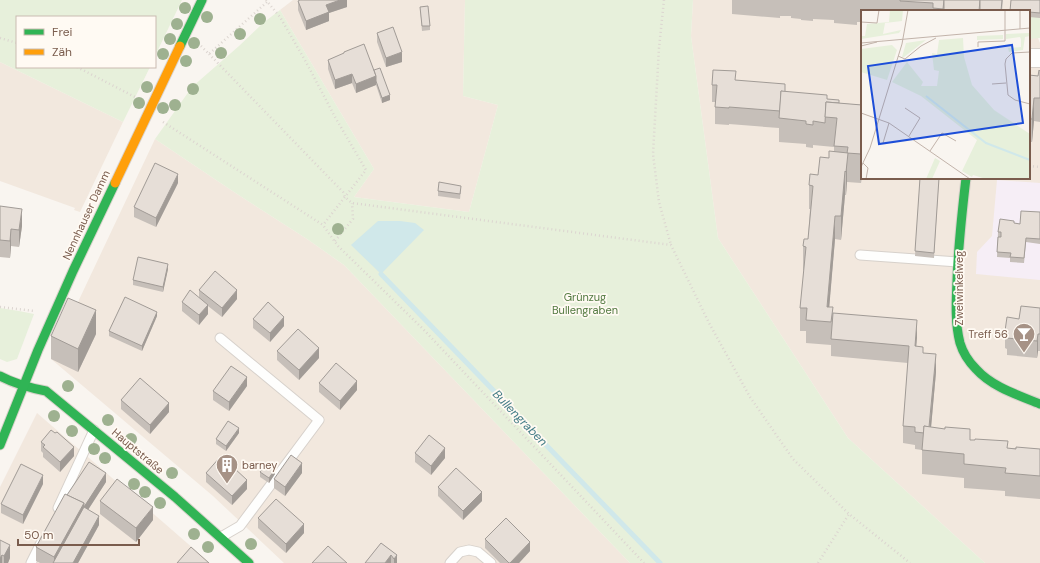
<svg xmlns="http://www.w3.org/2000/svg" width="1040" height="563" font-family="'DM Sans',sans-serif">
<rect width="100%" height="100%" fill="#f9f5f0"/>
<g fill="#f2e8de" fill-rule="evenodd">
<polygon points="293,0 465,0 463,96 498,105 469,212 354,197 374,169 280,10"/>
<path d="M693,0H1040V38H1038L1040,43V563H985L848,438L718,238L691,36ZM862,11H1029V178H862Z"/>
<polygon points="0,62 123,122 80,212 74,210 75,208 0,181"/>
<polygon points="155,139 234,192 307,239 344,265 630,563 284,563 213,496 51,359"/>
<polygon points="37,413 141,503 210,563 0,563 0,487"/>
</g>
<polygon fill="#f6eef6" points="997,180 1040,183 1040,280 976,274 977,252 992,236"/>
<g fill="#e7f0db">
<polygon points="0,0 182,0 155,56 155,17 17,17 17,67 150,67 123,122 0,62"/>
<polygon points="465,0 693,0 691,36 718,238 848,438 985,563 630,563 344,265 307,239 234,192 155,139 192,87 239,46 263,23 280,10 374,169 354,197 469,212 498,105 463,96"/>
<polygon points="1029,17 1040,17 1040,38 1029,39"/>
<polygon points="0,308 19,311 34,314 17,359 7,362 0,359"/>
</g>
<polygon fill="#d0e8ea" points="378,221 400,221 415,223 424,230 381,274 351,245"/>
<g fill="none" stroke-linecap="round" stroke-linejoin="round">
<polyline stroke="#d0e8ea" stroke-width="5" points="381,274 660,563"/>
<g stroke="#d7d1cb" stroke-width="11">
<g id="lane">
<polyline points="860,255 958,262"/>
<polyline points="220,338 319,420 240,526 221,537"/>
<polyline points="58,508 94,430"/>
<polyline points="31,563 41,543"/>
<polyline points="450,563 460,552 469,550 478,552 491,563"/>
</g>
</g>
<g stroke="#d7d1cb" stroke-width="20">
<polyline id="street" points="1029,58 1040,58"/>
</g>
<g stroke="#d9d2cb" stroke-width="11">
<g id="fast">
<polyline points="180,46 202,0"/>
<path d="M966,178C962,212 958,247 957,282C956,302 955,324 960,343C963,353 969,362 976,369C992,387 1018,395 1040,404"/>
<path d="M0,376C15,384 30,388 46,391L175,497L249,563"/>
<polyline points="0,445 38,350 73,271 115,183"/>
</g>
</g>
<g stroke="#d9d2cb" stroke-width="11">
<polyline id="slow" points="115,183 180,46"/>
</g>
<g stroke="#dcd5d0" stroke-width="2.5" stroke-dasharray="1 3" stroke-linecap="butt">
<polyline points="266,0 280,17 306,62 335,117 366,170 323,225"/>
<polyline points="664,0 659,48 653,154 659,202 671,245"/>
<polyline points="0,38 17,43"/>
<polyline points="201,46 209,54 267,2"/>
<polyline points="209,54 343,192 345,197 352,203 671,245 709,323 750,397 793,459 849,514 910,563"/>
<polyline points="77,67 135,97"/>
<polyline points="163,122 323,225 338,246 423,329 644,563"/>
<polyline points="1029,166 1040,167"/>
<polyline points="335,241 353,219 352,203"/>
<polyline points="0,307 35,311"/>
<polyline points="818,563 849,514"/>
</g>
<use href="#lane" stroke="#fefefd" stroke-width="9"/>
<use href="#street" stroke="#fefefd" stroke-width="18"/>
<use href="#fast" stroke="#30b455" stroke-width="9"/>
<use href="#slow" stroke="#ff9f0a" stroke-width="9"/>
</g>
<g fill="#9eb190">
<circle cx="185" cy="8" r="6"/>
<circle cx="207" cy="17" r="6"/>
<circle cx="260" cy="19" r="6"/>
<circle cx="177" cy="24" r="6"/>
<circle cx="240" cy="34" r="6"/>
<circle cx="170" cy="39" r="6"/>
<circle cx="194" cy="43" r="6"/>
<circle cx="221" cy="53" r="6"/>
<circle cx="163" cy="54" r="6"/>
<circle cx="186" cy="61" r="6"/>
<circle cx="147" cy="87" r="6"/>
<circle cx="193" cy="89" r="6"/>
<circle cx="139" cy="103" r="6"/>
<circle cx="175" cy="105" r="6"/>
<circle cx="163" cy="108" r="6"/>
<circle cx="338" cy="229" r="6"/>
<circle cx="68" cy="386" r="6"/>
<circle cx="54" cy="416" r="6"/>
<circle cx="108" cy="420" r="6"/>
<circle cx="72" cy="431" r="6"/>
<circle cx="131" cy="439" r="6"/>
<circle cx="94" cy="449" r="6"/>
<circle cx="105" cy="458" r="6"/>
<circle cx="172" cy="473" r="6"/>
<circle cx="134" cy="484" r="6"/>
<circle cx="145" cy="492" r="6"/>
<circle cx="160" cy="503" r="6"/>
<circle cx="194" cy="534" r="6"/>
<circle cx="251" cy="544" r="6"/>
<circle cx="208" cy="547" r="6"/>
</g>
<g fill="#c6bfb9">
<polygon points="347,0 347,7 329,13 329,21 306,30 298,10 298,1"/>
<polygon points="732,0 1003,0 1002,11 862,11 862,22 857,22 857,25 834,23 834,20 813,19 813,21 801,20 801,19 791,18 791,16 780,16 780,18 732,14"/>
<polygon points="1011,0 1040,0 1040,18 1029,17 1029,11 1010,11"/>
<polygon points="420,7 430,26 430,30 422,31"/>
<polygon points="377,33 402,62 386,67 377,42"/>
<polygon points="344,52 374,70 390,100 382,103 376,85 356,93 352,83 335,89 328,69 328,60 344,54"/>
<polygon points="1040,71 1040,122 1034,121 1032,142 1029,142 1029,75 1038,76"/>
<polygon points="736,80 785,92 827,99 839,103 862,105 862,169 861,183 847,182 847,181 846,195 845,195 841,240 835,239 829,307 833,313 917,337 916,346 923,353 936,372 931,427 970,440 1008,448 1040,449 1040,499 1005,496 1005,491 964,488 964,478 922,474 922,450 915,449 915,445 903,443 903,426 908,363 831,356 831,345 806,343 806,331 800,331 800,308 804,270 803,270 803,246 808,239 810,209 809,209 809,185 818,175 829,158 834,151 834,147 813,145 813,148 806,147 806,144 779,142 779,128 729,124 729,125 715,124 715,102 712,102 712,85"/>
<polygon points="920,178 939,178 934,258 915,256"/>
<polygon points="178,183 156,227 134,217 134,207"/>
<polygon points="461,190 460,199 438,196 438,191"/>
<polygon points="0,206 22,226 19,247 11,246 10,258 0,257"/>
<polygon points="1040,212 1040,244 1026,242 1024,263 1010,262 1010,258 997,257 998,232 1014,223 1020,224"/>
<polygon points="168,269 163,292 133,285 133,280"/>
<polygon points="199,290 237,299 222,317 208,306 208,314 199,325 182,311 182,302 199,298"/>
<polygon points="1040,308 1040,351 1038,351 1037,358 1007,355 1007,349 1005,348 1005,331 1019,319"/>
<polygon points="157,316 142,351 109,336 109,331"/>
<polygon points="253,319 284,326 270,342 253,328"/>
<polygon points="96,334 78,372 51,359 51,336"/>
<polygon points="277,351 319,358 299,380 277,360"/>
<polygon points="319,383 357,390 340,410 319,392"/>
<polygon points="247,386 229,411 213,400 213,391"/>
<polygon points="121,400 169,412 150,434 121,409"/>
<polygon points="239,433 226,451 216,444 216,439"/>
<polygon points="41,442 74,456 60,472 43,457 43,453 41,451"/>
<polygon points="415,453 445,458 431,475 415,462"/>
<polygon points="260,472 275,474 269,483 260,477"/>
<polygon points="206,473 247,489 232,505 206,482"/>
<polygon points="302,473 285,496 274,488 274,479"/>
<polygon points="106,482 88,510 99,525 78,563 40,563 36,561 36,547 67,495"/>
<polygon points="43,484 23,524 1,513 1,504"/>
<polygon points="438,487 482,501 463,520 438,496"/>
<polygon points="100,501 153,520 136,542 100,514"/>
<polygon points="258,518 304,533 286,553 258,528"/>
<polygon points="485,539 530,551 519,563 500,563 485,548"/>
<polygon points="0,540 10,558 8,563 0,563"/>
<polygon points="381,543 397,555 397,563 365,563"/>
</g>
<g fill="#a19b96">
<polygon points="340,0 347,0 347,7 329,13 329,21 306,30 306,21 326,5"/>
<polygon points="402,52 402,62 386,67 386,58"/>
<polygon points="352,74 352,83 335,89 335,80"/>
<polygon points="376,76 376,85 356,93 356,84"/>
<polygon points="390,95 390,100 382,103 382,98"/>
<polygon points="1034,98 1034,121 1032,142 1032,119"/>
<polygon points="862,140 862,169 861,183 861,154"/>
<polygon points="847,158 847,181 846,195 846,172"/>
<polygon points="845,171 845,195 841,240 841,216"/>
<polygon points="178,174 178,183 156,227 156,218"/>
<polygon points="22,209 22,226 19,247 19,230"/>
<polygon points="835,216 835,239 828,322 827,307"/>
<polygon points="11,229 11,246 10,258 10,241"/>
<polygon points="168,264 168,269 163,292 163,287"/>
<polygon points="237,290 237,299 222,317 222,308"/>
<polygon points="208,305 208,314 199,325 199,315"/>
<polygon points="96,310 96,334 78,372 78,349"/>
<polygon points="157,312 157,316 142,351 142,346"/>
<polygon points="284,317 284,326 270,342 270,333"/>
<polygon points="917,320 917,337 915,363 915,346"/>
<polygon points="1038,334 1038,351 1037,358 1037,341"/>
<polygon points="319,348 319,358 299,380 299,370"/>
<polygon points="936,354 936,372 929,450 929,433"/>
<polygon points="247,377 247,386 229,411 229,402"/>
<polygon points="357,381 357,390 340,410 340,401"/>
<polygon points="169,403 169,412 150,434 150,425"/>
<polygon points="239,428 239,433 226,451 226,446"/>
<polygon points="74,447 74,456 60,472 60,462"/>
<polygon points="445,448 445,458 431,475 431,466"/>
<polygon points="302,463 302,473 285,496 285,487"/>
<polygon points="275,469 275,474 269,483 269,478"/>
<polygon points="106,473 106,482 84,516 54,563 54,557 84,503"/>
<polygon points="43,475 43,484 23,524 23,515"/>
<polygon points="247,480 247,489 232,505 232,496"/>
<polygon points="482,492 482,501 463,520 463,511"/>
<polygon points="153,507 153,520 136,542 136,528"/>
<polygon points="99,516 99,525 78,563 73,563"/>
<polygon points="304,524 304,533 286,553 286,544"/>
<polygon points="530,542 530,551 519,563 510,563"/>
<polygon points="10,545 10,558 8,563 4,563 4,556"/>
<polygon points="2,555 2,563 0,563 0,558"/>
<polygon points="391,555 391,563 385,563"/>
<polygon points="397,555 397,563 394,563 394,559"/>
</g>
<g fill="#e6ded7" stroke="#a19b96">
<polygon points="300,0 340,0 326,5 329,12 306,21 298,1"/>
<polygon points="900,0 944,0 943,9 933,8 933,3 900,1"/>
<polygon points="944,0 980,0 979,11 944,11"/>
<polygon points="980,0 1002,0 1001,11 980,11"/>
<polygon points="1011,0 1040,0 1040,13 1029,12 1029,11 1010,11"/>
<polygon points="428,6 430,26 422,26 420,7"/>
<polygon points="393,27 402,52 386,58 377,33"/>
<polygon points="364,44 376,76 356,84 352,74 335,80 328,60 344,53 344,52"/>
<polygon points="380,68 390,95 382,98 376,81 376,76 374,70"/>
<polygon points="713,70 736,71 735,80 785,84 785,92 781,91 780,111 729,107 729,108 715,107 717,85 712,85"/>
<polygon points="1039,70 1040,71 1040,98 1034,98 1032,119 1029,119 1029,75 1038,76"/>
<polygon points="781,91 827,95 827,99 839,100 839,103 826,102 825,123 813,121 813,125 806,124 806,121 779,118"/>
<polygon points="826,102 862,105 862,140 861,154 847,153 848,147 834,146 837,118 825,117"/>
<polygon points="829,151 848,153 846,172 845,171 841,216 835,216 827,307 833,307 831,322 806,320 807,308 800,308 806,247 803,246 804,239 808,239 813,186 809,185 810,174 818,175 820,157 829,158"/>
<polygon points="155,163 178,174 156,218 134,207"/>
<polygon points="920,178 939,178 934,253 915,251"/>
<polygon points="439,182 461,186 460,194 438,191"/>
<polygon points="0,206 22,209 19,230 11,229 10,241 0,240"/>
<polygon points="1021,211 1040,212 1040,239 1026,238 1024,258 1010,257 1011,253 997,252 998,237 1001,237 1001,232 998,232 1000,219 1014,221 1014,223 1020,224"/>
<polygon points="138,257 168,264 163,287 133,280"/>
<polygon points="215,271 237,290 222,308 199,290"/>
<polygon points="190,290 208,305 199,315 182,302"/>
<polygon points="125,297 157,312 142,346 109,331"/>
<polygon points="68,298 96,310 78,349 51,336"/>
<polygon points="268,302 284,317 270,333 253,319"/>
<polygon points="1021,306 1040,308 1040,334 1038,334 1037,341 1007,338 1008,332 1005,331 1007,317 1019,319"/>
<polygon points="833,313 917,320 915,346 923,347 923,353 936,354 929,427 924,426 924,433 915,432 915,427 903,426 909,346 831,339"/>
<polygon points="298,329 319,348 299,370 277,351"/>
<polygon points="336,363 357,381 340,401 319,383"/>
<polygon points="231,366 247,377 229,402 213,391"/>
<polygon points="140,378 169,403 150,425 121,400"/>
<polygon points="228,421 239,428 226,446 216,439"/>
<polygon points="924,426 945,429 945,427 970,429 970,440 975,440 975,439 1008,441 1007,448 1016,449 1016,447 1040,449 1040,476 1005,473 1006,468 964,464 964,454 922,450"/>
<polygon points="51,430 55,433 57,432 74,447 60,462 43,447 45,445 41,442"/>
<polygon points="429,435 445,448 431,466 415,453"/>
<polygon points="291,455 302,463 285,487 274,479"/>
<polygon points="221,456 247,480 232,496 206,473"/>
<polygon points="89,462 106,473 84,507 84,503 67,495"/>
<polygon points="267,463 275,469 269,478 260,472"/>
<polygon points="21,464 43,475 23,515 1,504"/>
<polygon points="456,468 482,492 463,511 438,487"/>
<polygon points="117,479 153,507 136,528 100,501"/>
<polygon points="65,494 84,503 54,557 36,547"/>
<polygon points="276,499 304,524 286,544 258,518"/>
<polygon points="84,507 99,516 73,563 53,563"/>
<polygon points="506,518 530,542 510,563 509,563 485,539"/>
<polygon points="0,540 10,545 4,556 2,555 0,558"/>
<polygon points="381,543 397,555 394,559 391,555 385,563 365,563"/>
<polygon points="328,546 347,563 312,563"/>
<polygon points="191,547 209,563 177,563"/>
</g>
<defs>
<g id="bar-pin" transform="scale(1.15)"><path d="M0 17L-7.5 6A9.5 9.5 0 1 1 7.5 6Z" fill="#a69286" stroke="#fffaf3"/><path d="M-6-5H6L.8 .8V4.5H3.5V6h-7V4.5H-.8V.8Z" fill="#fff"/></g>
<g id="building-pin" transform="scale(1.15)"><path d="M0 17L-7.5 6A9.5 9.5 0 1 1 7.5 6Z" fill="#a69286" stroke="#fffaf3"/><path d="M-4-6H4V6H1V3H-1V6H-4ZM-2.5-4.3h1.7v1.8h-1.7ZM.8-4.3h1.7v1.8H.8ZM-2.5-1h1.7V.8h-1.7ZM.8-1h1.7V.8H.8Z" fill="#fff"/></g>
</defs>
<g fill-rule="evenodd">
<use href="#bar-pin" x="1024" y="334"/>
<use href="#building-pin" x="227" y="465"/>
</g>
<g text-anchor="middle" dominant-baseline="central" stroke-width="3.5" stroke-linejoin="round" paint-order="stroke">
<g font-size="11" fill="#7a5c4d" stroke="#fffaf3">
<text transform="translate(86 215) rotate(-65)">Nennhauser Damm</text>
<text transform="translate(959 288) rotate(-90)">Zweiwinkelweg</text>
<text transform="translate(138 451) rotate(40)">Hauptstraße</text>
</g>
<g font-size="11" fill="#537a41" stroke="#fffaf3">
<text x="585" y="297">Grünzug<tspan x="585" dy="13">Bullengraben</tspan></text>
</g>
<g font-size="11" fill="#7a5c4d" stroke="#fffaf3" text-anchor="end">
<text x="1008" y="334">Treff 56</text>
<text x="242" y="465" text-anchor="start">barney</text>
</g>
<g font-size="12" font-style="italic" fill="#437c86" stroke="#fffaf3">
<text transform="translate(520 418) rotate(46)">Bullengraben</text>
</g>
</g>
<g transform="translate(861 10)">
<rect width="169" height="169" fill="#f9f5f0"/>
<path d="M29,0H42L41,11L24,13L22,24L40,20L38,23L0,29V26H4L6,14L28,12ZM169,23V26L164,27L162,40L148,42L147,38L160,37V29L159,27L145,29V24ZM142,25V29L116,30V26ZM102,28L103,47L111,75L133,100L169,124V169H125L112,165L111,167L101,161L116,130L60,86L31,72L46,52L62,72L60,76H76L78,61L73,60L71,43L76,44L78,30ZM65,30L43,47H41L45,33ZM31,35L36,40L26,70L0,62V39ZM74,148L79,151L71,169H65Z" fill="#e7f0db"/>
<path fill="none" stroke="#d0e8ea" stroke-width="2" d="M65,86L125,133L169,150"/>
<path fill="none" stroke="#c2b3aa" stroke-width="1" d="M0,12L16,13L18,0M159,19V0M0,33L169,18M0,36L16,32M117,37V32L144,31V0M169,42L151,43L145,49L144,54L147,85L154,90L169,94M37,46L44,49L60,36L75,28M131,74L145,73M44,98L59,108L48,126M0,103L28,113L109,169M22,133L28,113M69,141L81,123L95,131M2,153L7,158L5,169M0,157L9,138L41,34L47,0"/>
<path fill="#1d4ed8" fill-opacity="0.15" stroke="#1d4ed8" stroke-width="2" d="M151,35L162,113L18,134L7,56Z"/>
<rect width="169" height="169" fill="none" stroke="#7a5c4d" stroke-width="2"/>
</g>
<rect x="16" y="16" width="140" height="52" fill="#fffaf3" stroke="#cabbb1"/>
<rect x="24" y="29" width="20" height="6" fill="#30b455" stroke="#cabbb1"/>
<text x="52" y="36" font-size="12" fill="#7a5c4d">Frei</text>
<rect x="24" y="49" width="20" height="6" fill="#ff9f0a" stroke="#cabbb1"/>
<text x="52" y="56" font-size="12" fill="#7a5c4d">Zäh</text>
<path d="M18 539v6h121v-6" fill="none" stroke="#7a5c4d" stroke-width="2"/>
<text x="24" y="539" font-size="12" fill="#7a5c4d" stroke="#fffaf3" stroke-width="3" paint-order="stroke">50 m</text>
</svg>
